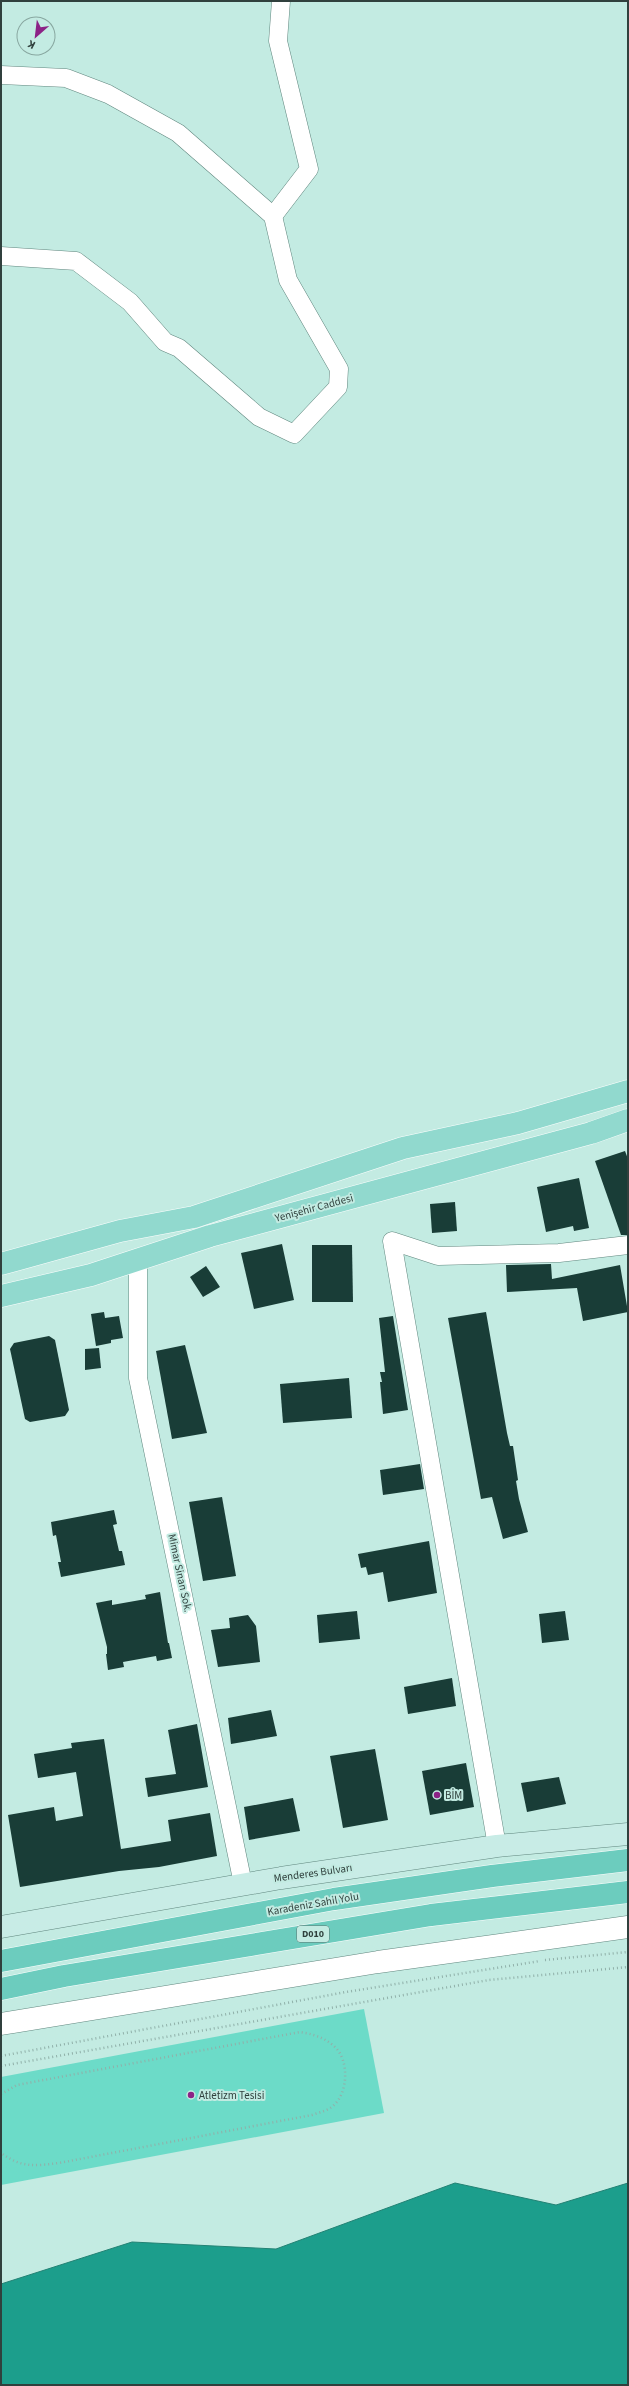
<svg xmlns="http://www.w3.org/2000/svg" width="629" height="2386" font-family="'Source Sans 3',sans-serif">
<rect width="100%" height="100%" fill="#c3ebe2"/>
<polygon fill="#6cdbc8" points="364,2009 384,2113 1,2185 1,2077"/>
<polygon fill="#1c9e8c" stroke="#228274" points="455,2183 556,2205 628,2183 628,2385 1,2385 1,2284 132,2242 276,2249"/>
<g fill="#193d37">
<polygon points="625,1151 628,1159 628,1235 621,1235 595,1161"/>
<polygon points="579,1178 589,1228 574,1231 573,1226 546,1232 537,1187"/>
<polygon points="455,1202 457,1231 432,1233 430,1204"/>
<polygon points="282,1244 294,1300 254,1309 241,1253"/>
<polygon points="312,1245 352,1245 353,1302 312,1302"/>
<polygon points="551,1264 552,1279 620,1265 628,1312 583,1321 577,1288 507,1292 506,1265"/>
<polygon points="206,1266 220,1287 203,1297 190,1277"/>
<polygon points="104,1312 105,1318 119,1316 123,1338 111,1340 111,1343 96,1346 91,1314"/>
<polygon points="486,1312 507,1433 510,1446 513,1446 518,1480 516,1481 519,1499 528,1532 503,1539 492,1497 481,1499 448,1318"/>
<polygon points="393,1316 408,1410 383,1414 380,1382 382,1382 380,1372 385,1372 379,1318"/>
<polygon points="49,1336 55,1340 69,1410 65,1416 30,1422 25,1419 10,1349 14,1343"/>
<polygon points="185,1345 207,1433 172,1439 156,1351"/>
<polygon points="99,1348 101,1368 85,1370 85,1349"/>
<polygon points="349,1378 352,1418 283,1423 280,1384"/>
<polygon points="420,1464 424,1489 383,1495 380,1470"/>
<polygon points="222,1497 236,1576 203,1581 189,1502"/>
<polygon points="114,1510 117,1524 113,1525 119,1551 122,1551 125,1565 61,1577 58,1562 61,1562 56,1535 53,1536 51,1522"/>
<polygon points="429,1541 437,1593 388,1602 383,1572 368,1575 366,1567 361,1568 358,1554"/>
<polygon points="160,1592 168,1643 169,1643 172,1658 157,1661 156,1656 123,1662 124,1667 108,1670 106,1654 107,1654 107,1647 96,1603 112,1600 112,1605 146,1599 145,1595"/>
<polygon points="357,1611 360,1639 319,1643 317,1615"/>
<polygon points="565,1611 569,1640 542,1643 539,1614"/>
<polygon points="248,1615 256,1626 260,1662 218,1667 211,1630 230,1628 229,1618"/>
<polygon points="452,1678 456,1706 408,1714 404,1687"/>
<polygon points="271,1710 277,1736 231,1744 228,1718"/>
<polygon points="197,1724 208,1787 148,1797 145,1778 176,1774 168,1730"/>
<polygon points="104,1739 121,1849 171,1841 168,1820 210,1813 217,1856 159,1867 119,1871 20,1887 8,1815 54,1807 56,1821 83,1816 76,1772 38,1778 34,1754 72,1748 71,1743"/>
<polygon points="375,1749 388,1820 343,1828 330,1756"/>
<polygon points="466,1763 474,1807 430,1815 422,1771"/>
<polygon points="559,1777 566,1804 527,1812 521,1783"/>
<polygon points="293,1798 300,1831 249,1840 244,1807"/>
</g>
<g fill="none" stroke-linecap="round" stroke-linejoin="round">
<g stroke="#61877f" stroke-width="19">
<g id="minor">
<polyline points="1,75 66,78 108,94 178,133 273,216 288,280 339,369 338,387 294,434 259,417 179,348 165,342 130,302 76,261 1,256"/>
<polyline points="273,216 309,169 278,41 281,1"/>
<polyline points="138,1260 138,1378 243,1884"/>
<polyline points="497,1846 392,1241 438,1256 559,1253 628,1245"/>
</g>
</g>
<g stroke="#61877f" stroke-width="23">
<polyline id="tertiary" points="1,2024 378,1962 628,1927"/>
</g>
<g stroke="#61877f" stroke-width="23">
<polyline id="secondary" points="1,1927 281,1878 497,1846 628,1834"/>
</g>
<g stroke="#fff" stroke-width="23">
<g id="primary">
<polyline points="1,1264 120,1231 194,1217 403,1148 518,1123 628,1091"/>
<polyline points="1,1296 91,1275 210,1236 591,1133 628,1120"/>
</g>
</g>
<g stroke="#fff" stroke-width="23">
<g id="trunk">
<polyline points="1,1961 334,1899 492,1876 628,1860"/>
<polyline points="1,1989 64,1976 431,1915 628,1892"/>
</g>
</g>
<g stroke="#90b0a9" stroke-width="2.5" stroke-dasharray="1 3" stroke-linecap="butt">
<polyline points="545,1960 628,1952"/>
<polyline points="1,2056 346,1992 540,1961"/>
<polyline points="1,2066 489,1980 628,1967"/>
<path d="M1,2094L17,2085L300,2032C313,2034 326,2038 336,2048C349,2062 348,2092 334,2105C328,2111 320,2112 312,2115L59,2163C34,2166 22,2168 1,2153"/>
</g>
<use href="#minor" stroke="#fff" stroke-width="18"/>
<use href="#tertiary" stroke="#fff" stroke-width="22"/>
<use href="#secondary" stroke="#c8ece6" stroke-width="22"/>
<use href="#primary" stroke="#91d9ce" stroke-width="22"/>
<use href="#trunk" stroke="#6cccbe" stroke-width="22"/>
</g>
<g fill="#8c2286" stroke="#c3ebe2" stroke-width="1.5">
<circle cx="437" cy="1795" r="4"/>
<circle cx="191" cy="2095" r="4"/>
</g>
<g text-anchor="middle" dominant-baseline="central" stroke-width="4" stroke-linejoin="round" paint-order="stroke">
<rect fill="#c3ebe2" stroke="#5c736e" stroke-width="1" x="297" y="1926" width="32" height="16" rx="3"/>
<g font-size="10" font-weight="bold" fill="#30403d">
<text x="313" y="1934">D010</text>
</g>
<g font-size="11" fill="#30403d" stroke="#c3ebe2">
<text transform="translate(314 1208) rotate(-15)">Yenişehir Caddesi</text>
<text transform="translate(180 1573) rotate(78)">Mimar Sinan Sok.</text>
<text transform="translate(313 1873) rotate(-8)">Menderes Bulvarı</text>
<text transform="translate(313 1904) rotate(-10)">Karadeniz Sahil Yolu</text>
</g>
<g font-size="11" fill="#30403d" stroke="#c3ebe2" text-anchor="start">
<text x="445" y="1795">BİM</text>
<text x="199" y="2095">Atletizm Tesisi</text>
</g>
</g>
<rect width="629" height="2386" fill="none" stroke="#30403d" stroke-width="4"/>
<g transform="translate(36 36) rotate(208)"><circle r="19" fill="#c3ebe2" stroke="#88a7a0"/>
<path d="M0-3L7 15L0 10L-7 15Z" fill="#8c2286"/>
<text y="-6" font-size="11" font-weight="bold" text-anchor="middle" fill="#30403d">K</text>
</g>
</svg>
